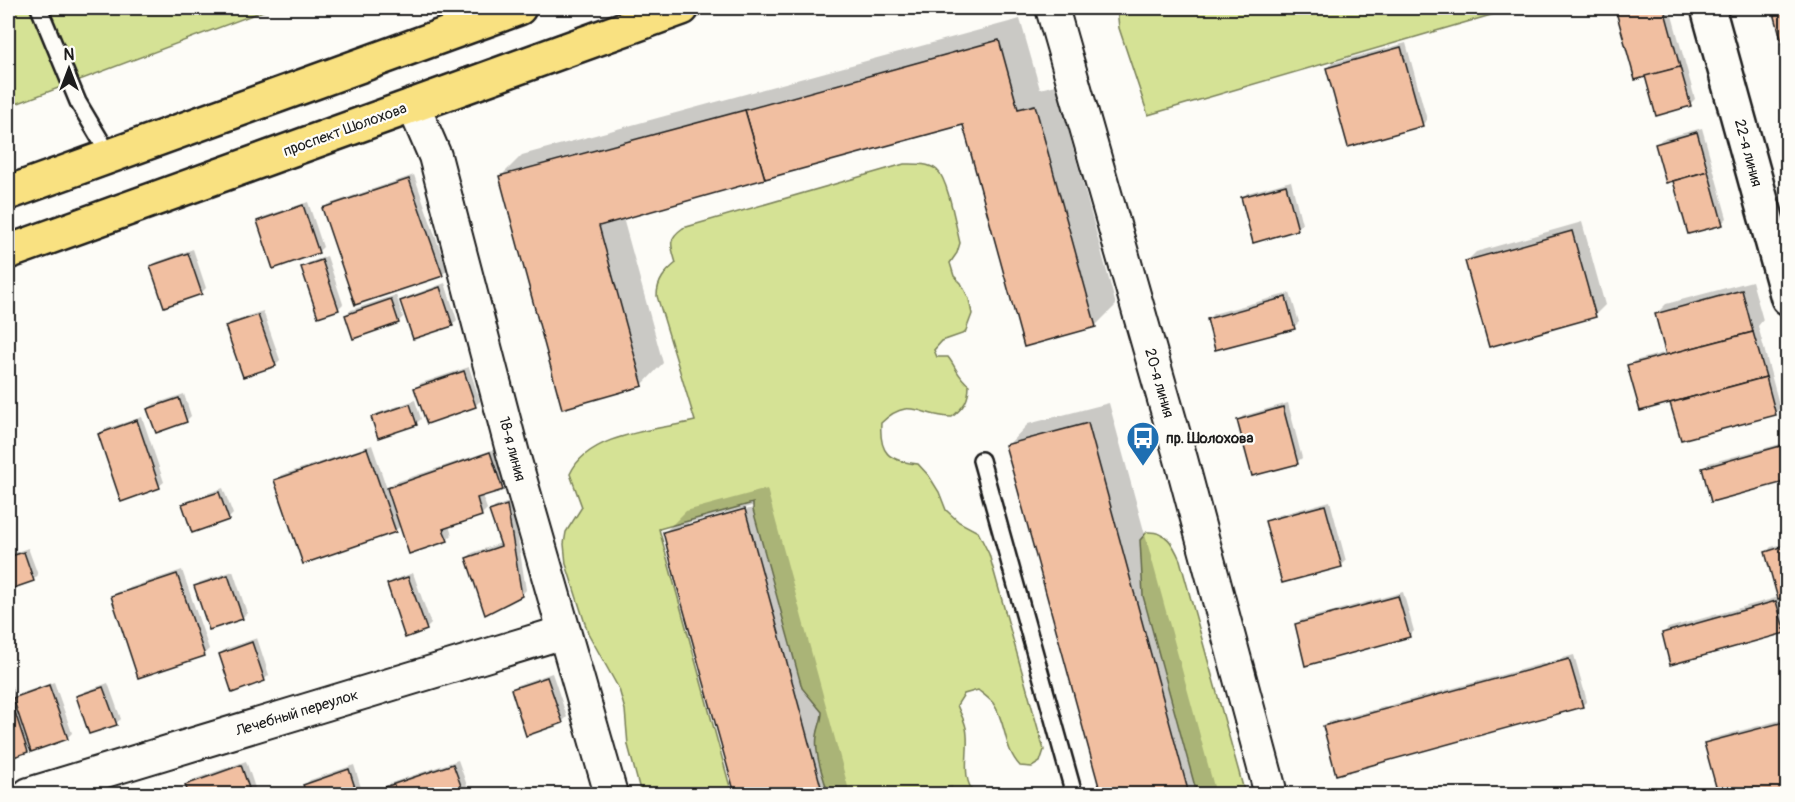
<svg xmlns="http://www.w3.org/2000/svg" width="1795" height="802" font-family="Pangolin,sans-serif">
<rect width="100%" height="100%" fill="#fdfcf7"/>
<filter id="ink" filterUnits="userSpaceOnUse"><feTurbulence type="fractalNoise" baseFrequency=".0167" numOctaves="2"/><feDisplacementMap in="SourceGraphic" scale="12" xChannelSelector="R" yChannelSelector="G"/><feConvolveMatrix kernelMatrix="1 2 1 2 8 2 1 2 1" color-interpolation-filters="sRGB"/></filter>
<g filter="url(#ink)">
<g fill="#d5e295" stroke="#787f58" stroke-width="1.5">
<polygon points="8,8 271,8 8,107"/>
<polygon points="1117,8 1515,8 1148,115 1119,28"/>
<path d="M904,164C915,164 928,163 937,170C948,179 956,227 960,243L957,253L950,263L954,276L961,283L969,299L972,314L965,333L942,341L934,350L937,357H948C956,367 958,377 969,385C969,400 964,407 952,417C920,417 910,395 881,423C879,453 888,461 918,464L929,476L939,492L946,510L959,522L978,532L989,554L1044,750L1040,762L1032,767L1020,766C1003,748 1007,723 993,703C989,698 983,694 978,690L964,694L957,705C960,713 965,721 966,728C971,750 959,776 975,794H948L946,790L930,794H828C824,777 814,755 817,736C818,727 822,721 822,712L802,688L753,510V503L659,529L732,794H641L628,745L625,710L619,689L588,633L566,564L564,544L566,532L582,507L570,474C588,433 657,430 695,421L657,296C657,281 665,272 676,263C671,246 667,239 683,228Z"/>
<path d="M1147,532C1167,531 1173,544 1180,560L1245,794H1197L1143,596L1140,540Z"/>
</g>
<g fill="#0003" fill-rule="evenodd">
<polygon points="1618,8 1670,8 1695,99 1690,104 1646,74 1617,9"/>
<polygon points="1020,19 1040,89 1056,85 1116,305 1095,326 964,123 623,218 663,363 642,385 500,177 522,155"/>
<polygon points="1406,43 1427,120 1422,125 1328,68 1332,63"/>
<polygon points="1702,128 1727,218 1722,223 1674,179 1657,144 1662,139"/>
<polygon points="414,175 447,270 442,275 324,209 329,204"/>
<polygon points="1291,181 1302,224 1297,229 1242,198 1247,193"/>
<polygon points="308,202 323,247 318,252 258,222 263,217"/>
<polygon points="1582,222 1605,305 1595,315 1466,262 1476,252"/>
<polygon points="193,249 206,288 201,293 152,266 157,262"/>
<polygon points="327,256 343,304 338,309 303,268 308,263"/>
<polygon points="1752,281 1763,320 1758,326 1780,408 1775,413 1682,439 1671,401 1629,366 1634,361 1667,352 1656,314 1666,304"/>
<polygon points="445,283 457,320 452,325 402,302 407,297"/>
<polygon points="1290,293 1299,322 1294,327 1208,319 1213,314"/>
<polygon points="396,295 403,317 398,322 346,315 351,310"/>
<polygon points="263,311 280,360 275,365 227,326 232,321"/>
<polygon points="469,367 480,401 475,406 416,388 421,383"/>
<polygon points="184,394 191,416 186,421 149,409 154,404"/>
<polygon points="415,400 421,419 416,424 373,418 378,413"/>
<polygon points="1109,403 1216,794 1102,794 1007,446 1028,424"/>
<polygon points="1288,403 1302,458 1297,462 1238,421 1243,416"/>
<polygon points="142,417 164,482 159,486 100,434 105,429"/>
<polygon points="1788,442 1788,479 1704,468 1709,463"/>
<polygon points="372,445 387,489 393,483 495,449 507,484 502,488 482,495 487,509 482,514 449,526 452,535 447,540 401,525 395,531 276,480 281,475"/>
<polygon points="8,481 15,503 8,509"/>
<polygon points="223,488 233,514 228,519 184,505 189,500"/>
<path d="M767,489L850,794H736L665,532L686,511ZM752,506L753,508L688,526V523Z"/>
<polygon points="512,501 526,590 521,595 467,558 472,553 501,543 491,511 495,507"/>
<polygon points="1330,501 1346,561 1341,566 1267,521 1272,517"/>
<polygon points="1788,543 1788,595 1781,597 1788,622 1788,628 1784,632 1664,633 1668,628 1779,597 1766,552 1771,547"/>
<polygon points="28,548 38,575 33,580 8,588 8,555"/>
<polygon points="182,570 209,649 204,654 112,597 117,592"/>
<polygon points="233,571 247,613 242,618 195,587 200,582"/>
<polygon points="413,573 431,624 426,629 389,585 393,580"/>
<polygon points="1403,592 1414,631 1409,636 1296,625 1301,620"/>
<polygon points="257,638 269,675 264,680 220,654 225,649"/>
<polygon points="1574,655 1587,701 1582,706 1324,727 1329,722"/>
<polygon points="552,673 567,717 562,722 512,690 517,685"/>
<polygon points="54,682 72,733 67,738 31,747 27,751 8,757 8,688 12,686 16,697 19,694"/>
<polygon points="108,683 121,719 116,723 78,697 83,692"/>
<polygon points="1788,718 1788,794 1719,794 1705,744 1710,739"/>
<polygon points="458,760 470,794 389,794 386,788 391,783"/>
<polygon points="246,761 257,794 190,794 187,785 192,780"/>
<polygon points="354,765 363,794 308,794 305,785 310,780"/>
<polygon points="952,786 954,794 921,794"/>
<polygon points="146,791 147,794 135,794"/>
</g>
<g fill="#f1bfa1" stroke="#1c1c1c" stroke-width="1.5">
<polygon points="1615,8 1664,8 1680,67 1635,80"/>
<polygon points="1779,8 1788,8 1788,49 1784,50 1773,9"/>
<polygon points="999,40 1018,109 1035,105 1096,327 1024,347 963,125 765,179 745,110"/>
<polygon points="1401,47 1423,126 1348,147 1326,68"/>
<polygon points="1680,67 1691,106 1656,116 1645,76"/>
<polygon points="745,110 765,179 599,226 643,386 562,409 499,176"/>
<polygon points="1697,132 1708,171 1666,183 1655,144"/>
<polygon points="1708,171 1723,225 1688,234 1673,181"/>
<polygon points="409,179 443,276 355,305 322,208"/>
<polygon points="1286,185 1298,230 1253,243 1241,197"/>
<polygon points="303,205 319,253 273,269 257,221"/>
<polygon points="1572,231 1596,317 1489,347 1465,261"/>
<polygon points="188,253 202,294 164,307 150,266"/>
<polygon points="322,260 339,310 318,317 301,267"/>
<polygon points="440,287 453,326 413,339 400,301"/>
<polygon points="1742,290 1753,332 1666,355 1655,314"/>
<polygon points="1286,297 1295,329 1215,350 1207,319"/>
<polygon points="391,299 399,323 353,339 345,315"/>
<polygon points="258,315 276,366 243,377 225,326"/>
<polygon points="1753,332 1766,377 1640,411 1627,365"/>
<polygon points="464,371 476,407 427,424 414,388"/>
<polygon points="1766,377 1776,415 1681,440 1670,403"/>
<polygon points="179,398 187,422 156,433 147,409"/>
<polygon points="410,404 417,425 378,438 371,417"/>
<polygon points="1283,407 1298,464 1252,476 1237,420"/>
<polygon points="137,420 160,488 121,502 98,434"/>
<polygon points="1088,423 1189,794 1101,794 1017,487 1005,445"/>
<polygon points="1784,445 1788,457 1788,481 1711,502 1702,468"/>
<polygon points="367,448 396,532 303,564 274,480"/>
<polygon points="490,452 503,490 477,498 482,516 443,529 448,541 409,554 387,488"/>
<polygon points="219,492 229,520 192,533 182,504"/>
<polygon points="507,505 522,596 485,615 466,558 501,546 489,511"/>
<polygon points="1325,505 1342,567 1282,583 1265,521"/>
<polygon points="745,509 823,794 735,794 677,586 663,532"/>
<polygon points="1788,545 1788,596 1778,599 1765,552"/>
<polygon points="24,552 34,581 8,590 8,557"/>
<polygon points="177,574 205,656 138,678 111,596"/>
<polygon points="228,575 243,619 209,630 194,586"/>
<polygon points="408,577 427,630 405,638 387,584"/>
<polygon points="1398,596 1410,637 1305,666 1295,624"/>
<polygon points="1776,601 1785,633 1670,665 1662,633"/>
<polygon points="252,642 265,681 232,693 219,654"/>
<polygon points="1569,659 1583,707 1336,775 1323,726"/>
<polygon points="547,677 563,723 526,736 511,689"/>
<polygon points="49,685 68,739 31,752 13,698"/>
<polygon points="103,687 117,725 89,734 76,696"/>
<polygon points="8,691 28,752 8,759"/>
<polygon points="1788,721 1788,794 1718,794 1704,743"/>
<polygon points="453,764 464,794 387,794 385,787"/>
<polygon points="241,765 251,794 189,794 185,785"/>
<polygon points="349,769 357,794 307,794 303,785"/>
</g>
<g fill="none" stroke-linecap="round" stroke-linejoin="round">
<g stroke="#1c1c1c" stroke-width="20">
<g id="service">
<polyline points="39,8 78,102 110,156"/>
<polyline points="981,460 1074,794"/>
</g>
</g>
<g stroke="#1c1c1c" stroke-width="36">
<g id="minor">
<polyline points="1052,8 1181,459 1271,794"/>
<polyline points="413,105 435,156 513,454 611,794"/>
<polyline points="29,794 564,632"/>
</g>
</g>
<g stroke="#1c1c1c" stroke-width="38">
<polyline id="tertiary" points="1708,8 1788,298"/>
</g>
<g stroke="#1c1c1c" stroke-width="38">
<g id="primary">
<polyline points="8,193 519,8"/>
<polyline points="8,252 682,8"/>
</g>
</g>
<use href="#service" stroke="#fdfcf7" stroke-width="15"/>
<use href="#minor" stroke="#fdfcf7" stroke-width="32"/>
<use href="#tertiary" stroke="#fdfcf7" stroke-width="33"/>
<use href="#primary" stroke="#f9e181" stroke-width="33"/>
</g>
</g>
<defs>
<g id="bus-pin" transform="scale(1.725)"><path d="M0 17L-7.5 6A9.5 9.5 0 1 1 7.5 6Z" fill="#1f6fb2" stroke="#fdfcf7"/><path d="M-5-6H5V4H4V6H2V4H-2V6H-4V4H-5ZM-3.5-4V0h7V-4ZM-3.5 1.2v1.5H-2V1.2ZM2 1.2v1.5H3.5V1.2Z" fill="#fff"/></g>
</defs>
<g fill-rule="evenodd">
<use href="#bus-pin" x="1143" y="438"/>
</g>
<g text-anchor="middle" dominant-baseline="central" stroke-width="4.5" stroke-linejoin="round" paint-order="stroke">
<g font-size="15" fill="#1c1c1c" stroke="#fdfcf7">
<text transform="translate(345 130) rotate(-20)">проспект Шолохова</text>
<text transform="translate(1748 153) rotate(75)">22-я линия</text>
<text transform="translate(1159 383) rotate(74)">20-я линия</text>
<text transform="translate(512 449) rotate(75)">18-я линия</text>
<text transform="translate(297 713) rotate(-17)">Лечебный переулок</text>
</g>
<g font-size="15" font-weight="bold" fill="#1c1c1c" stroke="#fdfcf7" text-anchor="start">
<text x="1166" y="438">пр. Шолохова</text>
</g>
</g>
<rect width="1795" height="802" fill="none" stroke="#fdfcf7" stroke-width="30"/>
<rect x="15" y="15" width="1765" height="772" fill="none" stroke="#1c1c1c" stroke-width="2" filter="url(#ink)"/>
<g transform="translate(69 69)" stroke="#fdfcf7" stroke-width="4.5" paint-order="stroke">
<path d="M0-4.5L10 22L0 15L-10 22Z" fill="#1c1c1c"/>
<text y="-9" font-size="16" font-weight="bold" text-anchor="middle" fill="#1c1c1c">N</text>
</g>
</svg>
